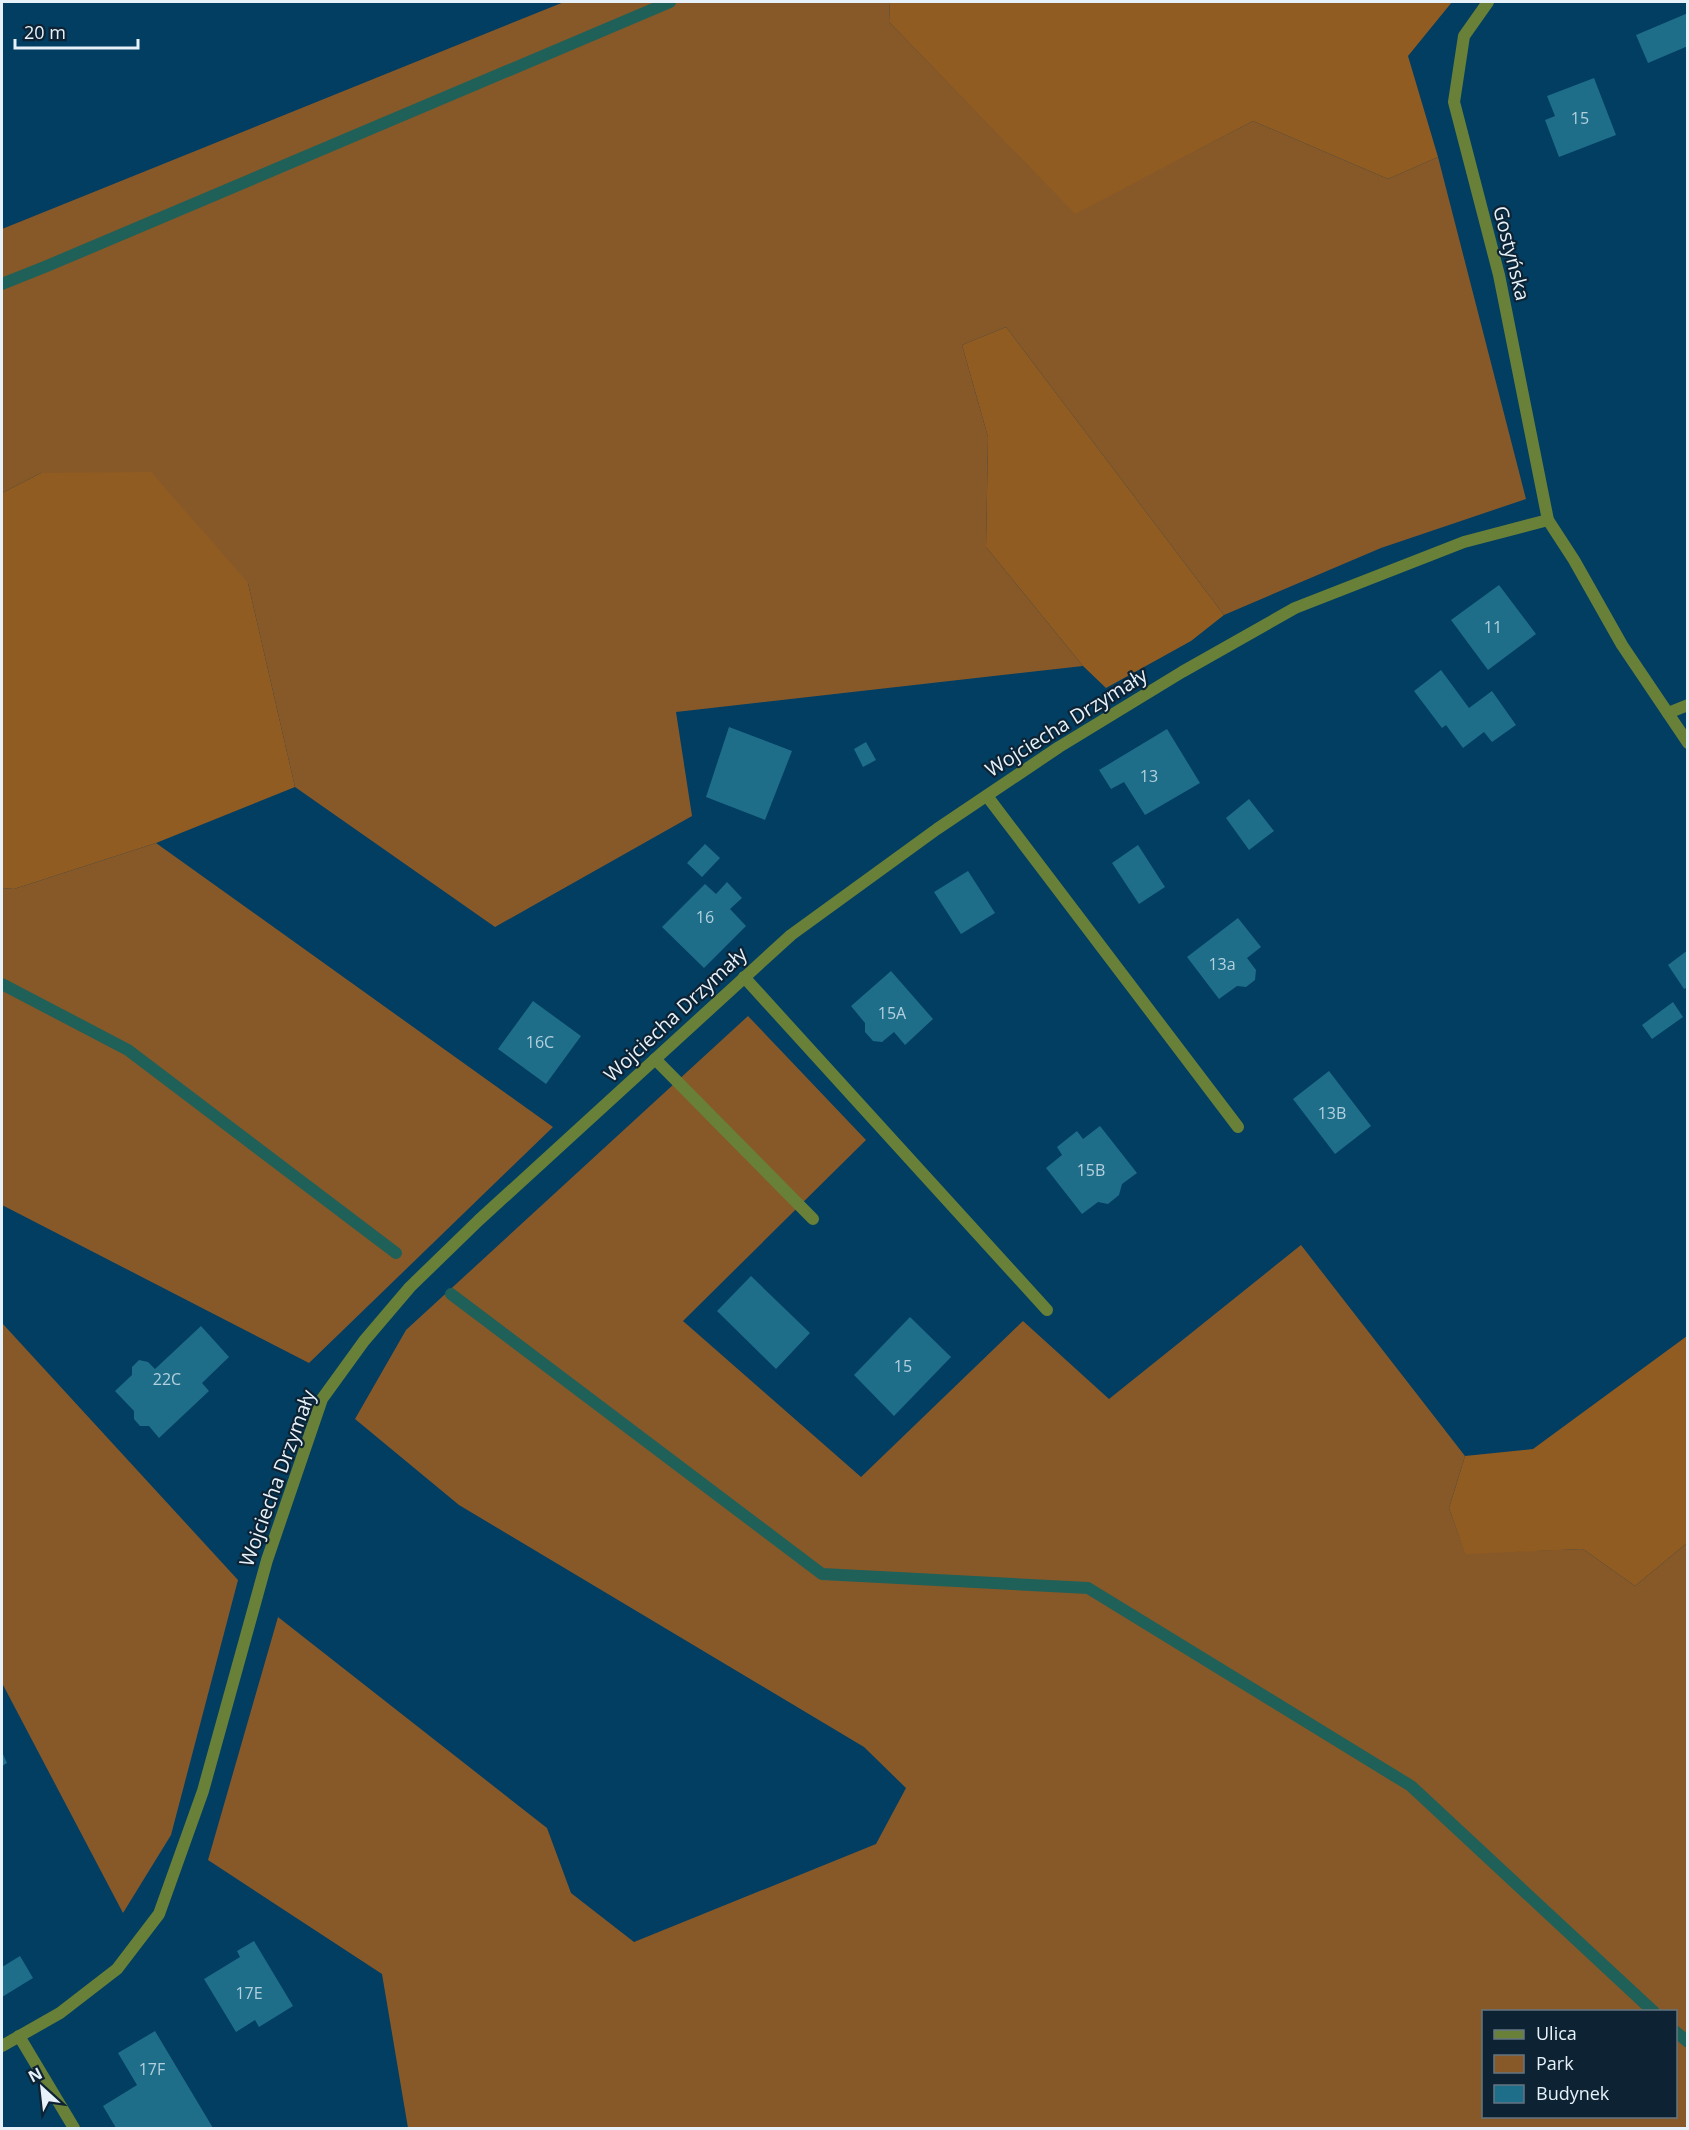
<svg xmlns="http://www.w3.org/2000/svg" width="1689" height="2130" font-family="'Open Sans',sans-serif">
<rect width="100%" height="100%" fill="#023d62"/>
<g fill="#875929" fill-rule="evenodd">
<polygon points="564,2 890,2 889,22 1075,213 1253,121 1388,179 1438,157 1526,499 1381,548 1224,615 1006,327 962,345 988,437 986,547 1083,666 676,712 692,816 495,927 295,787 248,583 41,473 2,493 2,229"/>
<polygon points="156,843 553,1127 309,1363 2,1205 2,888 14,889"/>
<path d="M748,1016L866,1140L683,1321L861,1477L1023,1321L1109,1399L1301,1245L1465,1456L1449,1508L1465,1553L1583,1549L1635,1586L1687,1543V2128H408L382,1974L208,1860L278,1617L547,1828L571,1893L634,1942L876,1844L906,1788L864,1747L459,1505L355,1419L406,1330ZM1484,2012H1676V2116H1484Z"/>
<polygon points="2,1323 238,1580 171,1835 123,1913 2,1683"/>
</g>
<g fill="#915c22">
<polygon points="890,2 1452,2 1408,56 1438,157 1388,179 1253,121 1075,214 889,22"/>
<polygon points="1006,327 1224,615 1191,641 1106,688 1083,666 986,547 988,437 962,345"/>
<polygon points="151,472 248,583 295,787 156,843 14,889 2,888 2,493 41,473"/>
<polygon points="1687,1336 1687,1543 1635,1586 1583,1549 1465,1554 1449,1508 1465,1456 1533,1449"/>
</g>
<g fill="none" stroke-linecap="round" stroke-linejoin="round">
<g stroke="#1f6059" stroke-width="12">
<polyline points="2,284 47,266 670,2"/>
<polyline points="2,984 128,1050 396,1253"/>
<polyline points="451,1294 822,1574 1088,1588 1411,1786 1654,2012"/>
<polyline points="1676,2032 1688,2042"/>
</g>
</g>
<g fill="#1e6e89">
<polygon points="1688,13 1688,46 1648,63 1636,35"/>
<polygon points="1594,78 1616,135 1559,157 1545,120 1555,116 1547,96"/>
<polygon points="1499,585 1536,634 1488,670 1451,620"/>
<polygon points="1441,670 1469,708 1492,691 1516,725 1492,742 1484,732 1463,748 1446,725 1442,728 1414,691"/>
<polygon points="729,727 792,751 765,820 706,797"/>
<polygon points="1167,729 1200,783 1145,815 1124,782 1111,789 1099,770"/>
<polygon points="866,742 876,760 863,767 854,749"/>
<polygon points="1249,799 1274,831 1249,850 1226,818"/>
<polygon points="705,844 720,858 702,877 687,863"/>
<polygon points="1138,845 1165,887 1139,904 1112,863"/>
<polygon points="968,871 995,913 961,934 934,892"/>
<polygon points="727,882 742,898 730,909 746,926 704,968 662,927 705,884 716,894"/>
<polygon points="1238,918 1261,947 1247,958 1256,970 1255,980 1246,987 1237,986 1219,999 1187,957"/>
<polygon points="1688,950 1688,987 1684,989 1668,965"/>
<polygon points="891,971 933,1019 905,1045 894,1032 882,1042 873,1041 865,1032 865,1023 851,1006"/>
<polygon points="533,1001 581,1036 546,1084 498,1049"/>
<polygon points="1673,1002 1683,1017 1652,1039 1642,1025"/>
<polygon points="1329,1071 1371,1126 1335,1154 1293,1099"/>
<polygon points="1100,1126 1137,1173 1122,1184 1119,1195 1108,1204 1098,1202 1082,1214 1046,1168 1062,1155 1057,1147 1077,1131 1083,1139"/>
<polygon points="751,1276 810,1333 776,1369 717,1311"/>
<polygon points="910,1317 951,1357 894,1416 854,1375"/>
<polygon points="201,1326 229,1357 202,1383 209,1391 159,1438 149,1426 140,1426 134,1419 134,1411 115,1391 132,1375 132,1367 139,1360 148,1362 155,1369"/>
<polygon points="2,1752 7,1763 2,1766"/>
<polygon points="254,1941 293,2006 259,2027 255,2020 236,2032 204,1979 240,1957 237,1951"/>
<polygon points="20,1956 33,1978 2,1997 2,1967"/>
<polygon points="155,2031 213,2128 116,2128 103,2106 137,2085 118,2053"/>
</g>
<g fill="none" stroke-linecap="round" stroke-linejoin="round">
<g stroke="#698038" stroke-width="12">
<polyline points="1668,713 1688,705"/>
<polyline points="987,796 1238,1127"/>
<polyline points="744,977 1047,1310"/>
<polyline points="655,1059 813,1219"/>
<polyline points="19,2036 74,2128"/>
</g>
<g stroke="#698038" stroke-width="12">
<polyline points="1488,2 1464,36 1454,102 1499,275 1548,520 1574,560 1622,645 1688,743"/>
<polyline points="2,2046 60,2013 117,1969 159,1914 203,1791 267,1560 322,1399 364,1341 410,1287 479,1220 791,935 937,829 1059,747 1182,672 1295,608 1464,542 1548,520"/>
</g>
</g>
<g text-anchor="middle" dominant-baseline="central" stroke-width="4.5" stroke-linejoin="round" paint-order="stroke">
<g font-size="16" fill="#b4d0de">
<text x="1580" y="118">15</text>
<text x="1493" y="627">11</text>
<text x="1149" y="776">13</text>
<text x="705" y="917">16</text>
<text x="1222" y="964">13a</text>
<text x="892" y="1013">15A</text>
<text x="540" y="1042">16C</text>
<text x="1332" y="1113">13B</text>
<text x="1091" y="1170">15B</text>
<text x="903" y="1366">15</text>
<text x="167" y="1379">22C</text>
<text x="249" y="1993">17E</text>
<text x="152" y="2069">17F</text>
</g>
<g font-size="20" fill="#e6f1fa" stroke="#0d2333">
<text transform="translate(1512 253) rotate(76)">Gostyńska</text>
<text transform="translate(1066 722) rotate(-32)">Wojciecha Drzymały</text>
<text transform="translate(675 1014) rotate(-43)">Wojciecha Drzymały</text>
<text transform="translate(277 1478) rotate(-70)">Wojciecha Drzymały</text>
</g>
</g>
<rect width="1689" height="2130" fill="none" stroke="#e6f1fa" stroke-width="6"/>
<rect x="1482" y="2010" width="195" height="108" fill="#0d2333" stroke="#647583" stroke-width="1.5"/>
<rect x="1494" y="2030" width="30" height="9" fill="#698038" stroke="#647583" stroke-width="1.5"/>
<text x="1536" y="2040" font-size="18" fill="#e6f1fa">Ulica</text>
<rect x="1494" y="2055" width="30" height="18" fill="#875929" stroke="#647583" stroke-width="1.5"/>
<text x="1536" y="2070" font-size="18" fill="#e6f1fa">Park</text>
<rect x="1494" y="2085" width="30" height="18" fill="#1e6e89" stroke="#647583" stroke-width="1.5"/>
<text x="1536" y="2100" font-size="18" fill="#e6f1fa">Budynek</text>
<g transform="translate(42 2088) rotate(333)" stroke="#0d2333" stroke-width="4.5" paint-order="stroke">
<path d="M0-4.5L10 22L0 15L-10 22Z" fill="#e6f1fa"/>
<text y="-9" font-size="16" font-weight="bold" text-anchor="middle" fill="#e6f1fa">N</text>
</g>
<path d="M15 39v9h123v-9" fill="none" stroke="#e6f1fa" stroke-width="3"/>
<text x="24" y="39" font-size="18" fill="#e6f1fa" stroke="#0d2333" stroke-width="4.5" paint-order="stroke">20 m</text>
</svg>
